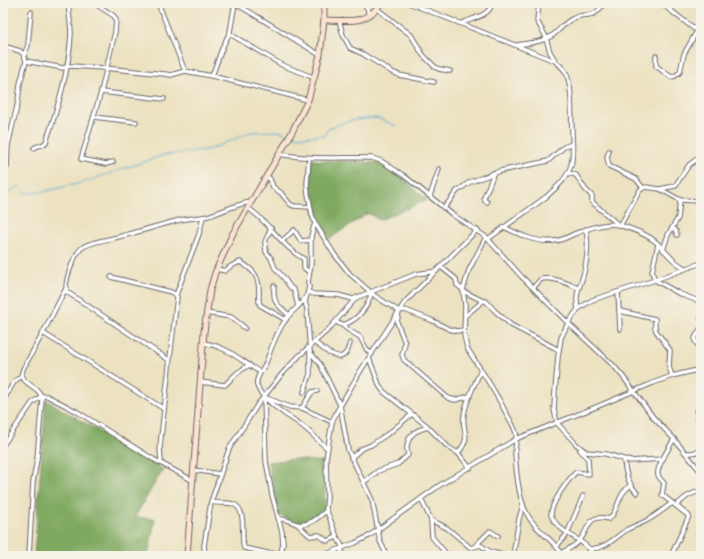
<svg xmlns="http://www.w3.org/2000/svg" width="704" height="559" font-family="'IM FELL Double Pica',serif">
<rect width="100%" height="100%" fill="#f7f3e8"/>
<filter id="ink" filterUnits="userSpaceOnUse"><feTurbulence type="fractalNoise" baseFrequency=".025" numOctaves="2"/><feDisplacementMap in="SourceGraphic" scale="8" xChannelSelector="R" yChannelSelector="G"/><feConvolveMatrix kernelMatrix="1 2 1 2 8 2 1 2 1" color-interpolation-filters="sRGB"/></filter>
<filter id="wash" filterUnits="userSpaceOnUse"><feTurbulence type="fractalNoise" baseFrequency=".012" numOctaves="4" result="noise"/><feDisplacementMap in="SourceGraphic" scale="16" xChannelSelector="R" yChannelSelector="G"/><feGaussianBlur stdDeviation="0.9" result="paint"/><feColorMatrix in="noise" values="0 0 0 0 0 0 0 0 0 0 0 0 0 0 0 0 0 1.4 0 .05"/><feComposite in="paint" operator="in"/></filter>
<g filter="url(#wash)">
<rect width="100%" height="100%" fill="#ece2c1"/>
<g fill="#7fa960" stroke="#50664e">
<polygon points="312,160 381,163 399,176 427,200 379,220 368,213 329,239 317,220 309,180"/>
<polygon points="46,400 163,469 135,517 155,519 148,556 34,556"/>
<polygon points="295,459 324,462 325,508 312,518 298,523 279,515 268,462"/>
</g>
<g fill="none" stroke-linecap="round" stroke-linejoin="round">
<g stroke="#59aad4" stroke-width="1">
<polyline points="294,136 299,137 325,135 328,129 342,123 354,120 377,118 396,126"/>
<polyline points="3,197 19,186 26,193 42,192 81,183 164,155 211,149 251,132 280,131 288,134"/>
</g>
</g>
</g>
<g filter="url(#ink)">
<g fill="none" stroke-linecap="round" stroke-linejoin="round">
<g stroke="#69656a" stroke-width="5.5">
<g id="street">
<polyline points="94,3 114,16 116,20 115,32 101,92 81,159 106,164 113,162"/>
<polyline points="158,3 185,71"/>
<polyline points="235,3 320,55"/>
<polyline points="364,3 368,10 368,16"/>
<path d="M409,3L555,61C560,65 565,69 567,75C573,92 571,113 572,131C572,142 574,155 571,165C568,178 556,188 546,197L488,239"/>
<polyline points="539,3 537,21 545,35 550,52 555,60"/>
<polyline points="661,3 701,34"/>
<polyline points="377,9 411,35 423,55 435,67 439,69 450,71"/>
<polyline points="339,20 343,35 350,48 363,54 392,72 399,75 434,82"/>
<path d="M462,23C473,18 490,16 492,3"/>
<polyline points="230,34 282,65 315,78"/>
<path d="M517,45C529,43 543,42 553,35C560,30 564,23 572,19C587,10 591,23 604,3"/>
<polyline points="3,46 20,51 24,55 26,61 20,84 18,102 8,145 7,167"/>
<polyline points="24,55 28,45 31,12"/>
<polyline points="656,56 656,66 671,77 675,76 680,72 684,54 697,31"/>
<polyline points="26,61 63,68 70,66 104,68 165,74 171,75 185,71 212,76 308,100"/>
<polyline points="212,76 223,46 230,32 235,3"/>
<polyline points="101,92 164,99"/>
<polyline points="94,117 136,122"/>
<path d="M34,148C38,145 43,146 46,142C58,107 69,71 71,34C71,23 68,13 69,3"/>
<polyline points="609,151 607,157 609,166 636,179 643,188"/>
<path d="M279,154C310,160 341,157 372,158L381,161L403,175L453,215L486,237L521,276L568,323L614,366L624,378L653,417L674,439L701,472"/>
<polyline points="309,158 307,184 308,194 312,215 315,223 334,254 350,274 375,296 399,311 405,310 431,320 449,329 457,331 464,330"/>
<polyline points="568,173 576,175 585,189 592,196 592,202 620,226 640,190 645,187 660,189 675,186 689,165 701,156"/>
<polyline points="266,176 270,179 273,187 281,193 290,204 294,206 310,207"/>
<polyline points="660,189 680,200 701,201"/>
<polyline points="430,196 439,169"/>
<polyline points="487,202 485,201 484,198 492,178 493,173"/>
<path d="M248,208C269,222 282,247 304,259V268L309,272"/>
<polyline points="444,208 457,191 470,182 500,171 548,161 564,147 572,144"/>
<polyline points="315,223 311,236 311,264 308,282 309,287 305,302 307,309 310,352 320,364 340,405 348,450 372,500 380,541 387,556"/>
<path d="M504,227C520,235 536,243 554,241C561,241 568,237 574,234C587,229 605,222 619,225C629,228 648,235 656,242C666,251 672,262 685,268"/>
<polyline points="271,228 265,242 266,252 271,258 275,268 284,278 290,287 294,290 298,306"/>
<polyline points="673,228 676,231 677,235"/>
<path d="M486,237L469,270L463,290L465,305L464,335L467,348C480,369 494,389 505,411C509,418 514,426 516,433C517,439 515,446 515,452C516,470 518,496 526,512C534,530 554,539 563,556"/>
<polyline points="282,241 294,230 301,241 311,240"/>
<polyline points="658,244 652,272 655,280 680,294 701,302"/>
<polyline points="663,250 668,235 678,218 680,200"/>
<polyline points="441,267 456,279 457,285 463,290"/>
<path d="M217,269L225,271L231,266L240,262C254,270 259,276 259,292C259,297 258,301 260,305L286,320"/>
<polyline points="111,277 171,292 175,294 177,297 160,446 161,463"/>
<path d="M274,286C273,304 277,304 289,315"/>
<path d="M533,288C536,285 538,282 540,280C549,275 570,284 578,288"/>
<polyline points="463,291 483,301"/>
<polyline points="308,292 314,294 338,295 353,299 416,274 437,271"/>
<polyline points="618,292 620,329"/>
<polyline points="176,295 199,234 203,217"/>
<path d="M305,298C300,306 292,311 286,319C277,332 272,345 267,360C264,369 253,379 258,388C262,399 287,416 297,422C308,429 317,440 327,448"/>
<path d="M578,309C575,294 579,289 583,276C587,261 589,244 586,229"/>
<polyline points="620,311 655,319 655,327 656,331 670,350 669,367 672,376"/>
<polyline points="399,312 397,322 405,343 402,355 404,360 448,398 455,400 470,396"/>
<polyline points="206,313 231,317 245,328"/>
<polyline points="465,316 483,301 486,301 494,310 511,325 559,350"/>
<polyline points="701,318 701,319"/>
<path d="M336,322L342,325C356,322 370,306 371,292"/>
<polyline points="342,325 350,331 360,337 367,350 372,354"/>
<polyline points="701,328 695,338 695,341 701,349"/>
<polyline points="43,333 164,409"/>
<path d="M314,342L329,353L340,357C347,355 348,349 350,343"/>
<path d="M203,343C227,346 241,361 260,372"/>
<polyline points="369,358 380,387 384,392 426,425 448,447 458,453 470,468"/>
<path d="M169,360L67,292C63,283 75,252 83,247C93,241 107,240 118,237C139,232 159,225 180,220C189,218 199,218 208,216C222,212 236,204 251,202"/>
<path d="M21,376C27,386 40,387 42,399L37,459L33,482L29,556"/>
<polyline points="200,382 225,385 237,373 249,365"/>
<polyline points="304,392 310,374 310,352"/>
<polyline points="4,399 14,382 21,376 23,369 43,333 63,294 66,289"/>
<polyline points="302,408 312,392 317,391"/>
<polyline points="699,424 697,412 701,398"/>
<polyline points="3,445 33,402 42,396 47,396 76,411 153,459 192,480"/>
<path d="M580,450L588,459L589,474L576,472C567,481 551,503 551,515C557,530 573,535 585,545C589,548 592,552 596,556"/>
<path d="M458,453C473,435 461,433 464,415C466,400 475,384 481,370"/>
<polyline points="686,453 691,453 701,451"/>
<polyline points="351,458 361,449 371,445 389,433 412,414"/>
<polyline points="663,459 630,461 606,454 586,452 576,444 557,423 554,409 555,391 558,357 561,338 568,323 578,309 592,300 655,280 701,263"/>
<path d="M624,460C625,473 628,484 637,493"/>
<polyline points="193,470 220,474"/>
<path d="M364,482L378,471L398,464L408,455C408,452 406,449 407,446C409,433 417,430 428,427"/>
<polyline points="421,499 431,520 447,528 471,548 480,545 491,552 507,556"/>
<path d="M211,502C217,504 228,502 233,504C248,509 240,536 244,548L268,553L280,554"/>
<path d="M676,506C684,498 690,493 701,491"/>
<path d="M279,519C286,518 290,522 297,524C308,527 318,518 326,511"/>
<polyline points="431,520 432,537 448,556"/>
<polyline points="298,525 310,536 319,535 327,541 337,537"/>
<polyline points="476,545 490,531 498,536"/>
<polyline points="557,546 567,534 583,496"/>
<polyline points="343,548 337,537 326,509 327,498 326,459 332,422 336,413 361,370 405,302 477,230"/>
<polyline points="340,549 345,556"/>
<path d="M590,549C606,549 615,537 628,529C634,526 640,524 646,521C655,516 663,510 672,503"/>
<path d="M562,553C567,549 576,546 580,540C590,528 587,513 609,519C617,512 617,502 623,493C625,490 628,488 630,485"/>
<polyline points="205,556 204,546 211,502 229,449 258,404 282,374 299,356 329,329 356,298"/>
<polyline points="280,556 283,544 282,532 272,495 266,461 264,397 290,407 302,408 332,422"/>
<polyline points="321,556 355,543 369,536 440,485 516,439 596,407 653,383 672,376 701,369"/>
<polyline points="513,556 519,519 523,505"/>
<path d="M671,556L689,516L662,495L664,483C662,481 659,478 658,475C656,466 670,447 674,439"/>
</g>
</g>
<g stroke="#69656a" stroke-width="7">
<g id="secondary">
<path d="M324,20C349,20 365,26 381,3"/>
<polyline points="187,556 204,332 210,290 215,273 232,235 291,134 308,100 320,55 324,20 324,3"/>
</g>
</g>
<use href="#street" stroke="#fff" stroke-width="3.5"/>
<use href="#secondary" stroke="#fde4d1" stroke-width="5"/>
</g>
</g>
<rect width="704" height="559" fill="none" stroke="#f7f3e8" stroke-width="16"/>
</svg>
